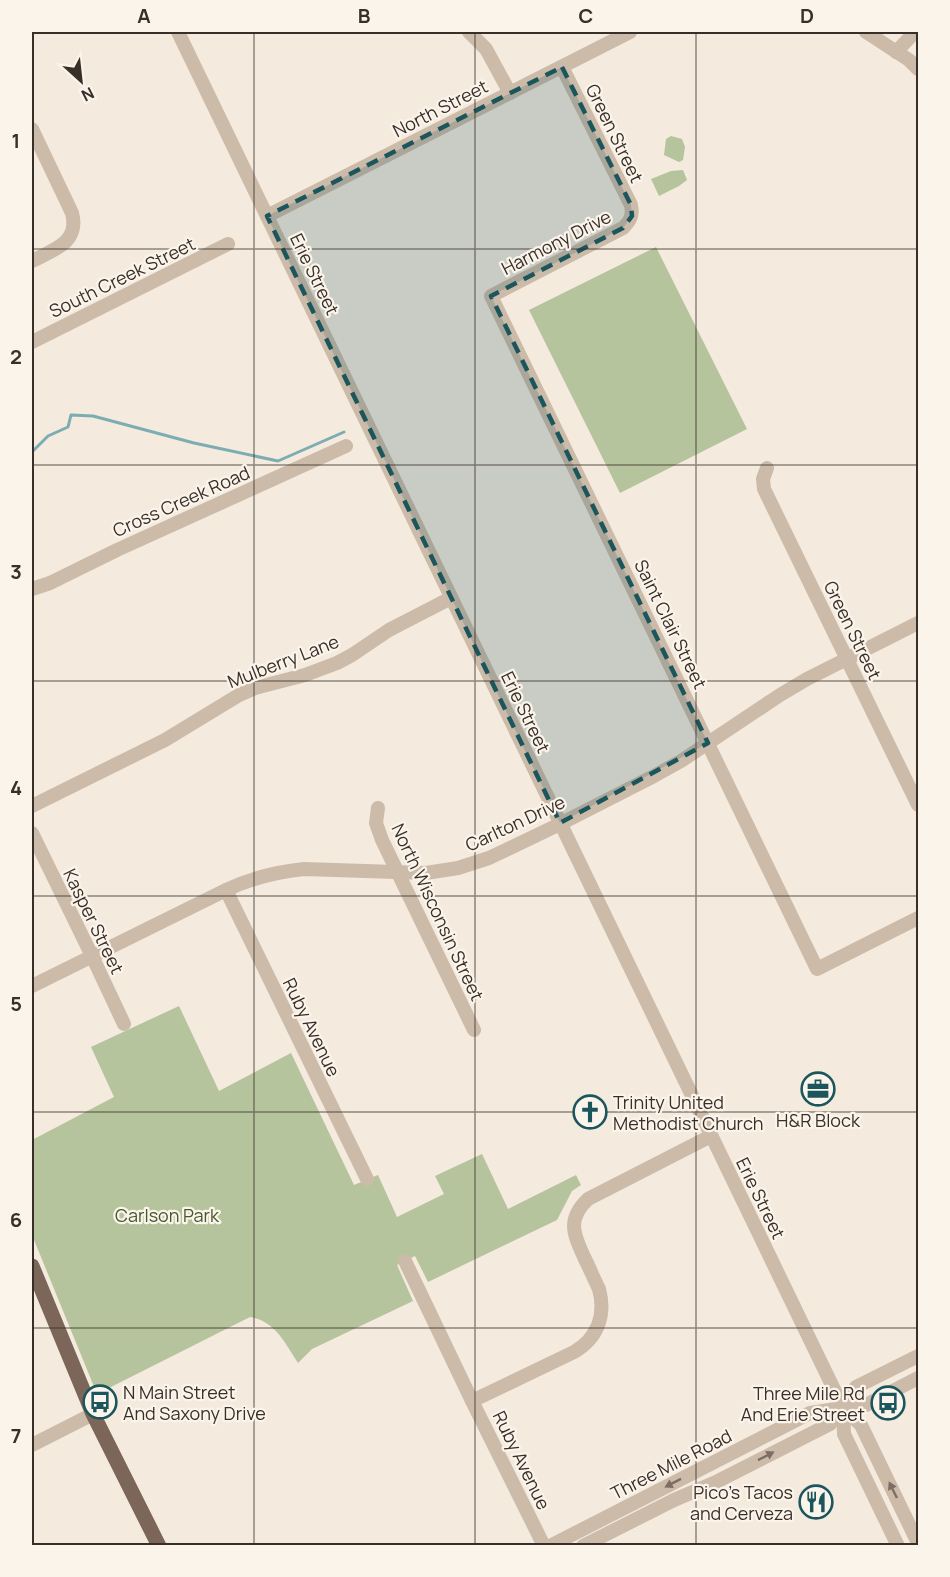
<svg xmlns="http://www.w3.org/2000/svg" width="950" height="1577" font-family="Manrope,sans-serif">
<rect width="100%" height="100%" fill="#f4eade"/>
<g fill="#b5c49d">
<polygon points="671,136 682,139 685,147 683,160 679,162 664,155 666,139"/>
<polygon points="683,170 687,180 679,186 659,196 651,179 671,171"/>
<polygon points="656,247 747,429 620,493 529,310"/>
<path d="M179,1006L219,1091L291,1053L354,1185L378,1175L397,1217L444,1194L435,1176L482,1154L508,1209L576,1175L581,1185L572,1191L557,1220L428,1282L415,1256L397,1265L413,1301L312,1349L298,1363C285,1343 275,1321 250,1317L97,1394L32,1235V1140L114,1097L91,1047Z"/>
</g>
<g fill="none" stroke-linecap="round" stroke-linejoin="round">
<polyline stroke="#7badb2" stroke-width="3" points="32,452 48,436 68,427 71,415 93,416 194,443 278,461 344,432"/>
<g stroke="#cdbba9" stroke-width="14">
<polyline points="178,32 843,1408 861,1425 918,1543"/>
<polyline points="469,32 486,49 510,93"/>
<polyline points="866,32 909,60 918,69"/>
<polyline points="896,52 915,32"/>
<path d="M562,67L631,205C633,215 631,220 623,228L491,296L817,969L918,918"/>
<path d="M32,129L72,213C80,243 53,250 32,261"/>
<polyline points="267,216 630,32"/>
<polyline points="32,342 228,244"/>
<polyline points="767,468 763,479 764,489 918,805"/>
<polyline points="32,589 50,583 117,550 346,446"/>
<polyline points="32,806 165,740 239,695 255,688 305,675 337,663 352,655 389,630 451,598"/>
<polyline points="378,808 376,823 382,840 474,1030"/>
<polyline points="32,833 92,956 124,1024"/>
<polyline points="226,890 367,1179"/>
<path d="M32,986L226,890C251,878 276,872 304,869L426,873L458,868L489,858L558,825L654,776L681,761L780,695L807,679L918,623"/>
<polyline points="405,1261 472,1401 544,1546"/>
<path d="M472,1401L574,1352C598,1338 606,1315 599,1289C594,1279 590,1269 585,1259C574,1235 566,1220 588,1199L711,1136"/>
<polyline points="843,1408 844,1434 898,1546"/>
<polyline points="843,1408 856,1387 918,1356"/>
<polyline points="843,1408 866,1405 918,1378"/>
<polyline points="32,1445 93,1414"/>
<polyline points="550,1546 810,1413 843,1408 830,1424 714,1483 674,1500 583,1546"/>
</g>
<polyline stroke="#7c665a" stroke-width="15" points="32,1266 93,1414 159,1546"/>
</g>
<defs><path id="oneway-solid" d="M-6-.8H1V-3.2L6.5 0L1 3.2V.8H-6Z" transform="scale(1.5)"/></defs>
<g fill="#7c6e63">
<use href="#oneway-solid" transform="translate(766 1456) rotate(-27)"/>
<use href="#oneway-solid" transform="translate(673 1483) rotate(153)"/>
<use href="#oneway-solid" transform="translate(893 1490) rotate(-116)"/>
</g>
<path fill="#1c565d" fill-opacity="0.2" stroke="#1c565d" stroke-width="4.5" stroke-dasharray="12 8" stroke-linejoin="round" d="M562,67L631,205L632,216L623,228L491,296L708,743L560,823L267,216Z"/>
<path fill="none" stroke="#392f29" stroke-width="1.5" stroke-opacity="0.55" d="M254,32V1546M475,32V1546M696,32V1546M32,249H918M32,465H918M32,681H918M32,896H918M32,1112H918M32,1328H918"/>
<defs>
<g id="office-ring" transform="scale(1.725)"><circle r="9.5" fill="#fbf4eb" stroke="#1c565d" stroke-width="1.5"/><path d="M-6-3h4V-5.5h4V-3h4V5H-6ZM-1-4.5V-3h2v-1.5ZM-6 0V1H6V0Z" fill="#1c565d"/></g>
<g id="church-ring" transform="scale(1.725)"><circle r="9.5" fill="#fbf4eb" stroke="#1c565d" stroke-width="1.5"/><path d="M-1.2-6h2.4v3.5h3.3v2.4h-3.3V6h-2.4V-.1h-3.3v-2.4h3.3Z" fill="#1c565d"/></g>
<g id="bus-ring" transform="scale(1.725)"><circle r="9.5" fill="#fbf4eb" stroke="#1c565d" stroke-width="1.5"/><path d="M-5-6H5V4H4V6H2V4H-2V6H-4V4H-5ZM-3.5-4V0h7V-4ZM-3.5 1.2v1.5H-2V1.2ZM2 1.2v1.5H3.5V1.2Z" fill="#1c565d"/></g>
<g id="restaurant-ring" transform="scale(1.725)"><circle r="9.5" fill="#fbf4eb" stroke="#1c565d" stroke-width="1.5"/><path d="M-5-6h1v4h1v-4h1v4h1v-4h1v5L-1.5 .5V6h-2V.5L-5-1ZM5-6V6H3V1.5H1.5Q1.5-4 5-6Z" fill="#1c565d"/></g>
</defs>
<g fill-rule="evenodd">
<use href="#office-ring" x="818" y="1089"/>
<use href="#church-ring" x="590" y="1112"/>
<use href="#bus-ring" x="100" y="1402"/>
<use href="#bus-ring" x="888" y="1403"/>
<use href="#restaurant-ring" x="816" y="1502"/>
</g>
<g text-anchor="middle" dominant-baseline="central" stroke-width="4.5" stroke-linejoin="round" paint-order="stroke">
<g font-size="18" fill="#392f29" stroke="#fbf4eb">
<text transform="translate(440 108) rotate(-27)">North Street</text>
<text transform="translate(615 133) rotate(64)">Green Street</text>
<text transform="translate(556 242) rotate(-27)">Harmony Drive</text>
<text transform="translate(315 274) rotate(64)">Erie Street</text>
<text transform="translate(122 277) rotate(-26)">South Creek Street</text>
<text transform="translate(181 501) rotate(-24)">Cross Creek Road</text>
<text transform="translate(671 624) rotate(64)">Saint Clair Street</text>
<text transform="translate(853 630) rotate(64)">Green Street</text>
<text transform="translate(283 661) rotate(-21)">Mulberry Lane</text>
<text transform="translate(526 712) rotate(64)">Erie Street</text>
<text transform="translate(515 823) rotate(-25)">Carlton Drive</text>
<text transform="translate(438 912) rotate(65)">North Wisconsin Street</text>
<text transform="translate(94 921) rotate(64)">Kasper Street</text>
<text transform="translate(312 1027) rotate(64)">Ruby Avenue</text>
<text transform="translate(761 1198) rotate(64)">Erie Street</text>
<text transform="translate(522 1460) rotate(64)">Ruby Avenue</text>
<text transform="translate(671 1464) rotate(-27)">Three Mile Road</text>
</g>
<g font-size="18" fill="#392f29" stroke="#fbf4eb" text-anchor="start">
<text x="613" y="1102">Trinity United<tspan x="613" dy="21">Methodist Church</tspan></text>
<text x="818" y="1120" text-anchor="middle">H&amp;R Block</text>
<text x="123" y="1392">N Main Street<tspan x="123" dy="21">And Saxony Drive</tspan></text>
<text x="865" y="1393" text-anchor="end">Three Mile Rd<tspan x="865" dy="21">And Erie Street</tspan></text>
<text x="793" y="1492" text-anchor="end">Pico's Tacos<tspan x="793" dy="21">and Cerveza</tspan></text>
</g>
<g font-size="18" fill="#46592c" stroke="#fbf4eb">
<text x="167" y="1215">Carlson Park</text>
</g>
</g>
<rect width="950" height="1577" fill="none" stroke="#fbf4eb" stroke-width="66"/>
<g transform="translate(81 81) rotate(153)" stroke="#fbf4eb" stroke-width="4.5" paint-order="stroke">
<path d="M0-4.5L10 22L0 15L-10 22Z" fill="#392f29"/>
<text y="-9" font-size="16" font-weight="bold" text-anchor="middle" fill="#392f29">N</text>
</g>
<rect x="33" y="33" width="884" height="1511" fill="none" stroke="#392f29" stroke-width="2"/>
<g font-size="20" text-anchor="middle" font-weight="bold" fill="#392f29">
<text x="144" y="23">A</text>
<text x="364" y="23">B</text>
<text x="586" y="23">C</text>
<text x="807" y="23">D</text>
<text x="16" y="148">1</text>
<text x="16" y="364">2</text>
<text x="16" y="579">3</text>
<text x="16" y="795">4</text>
<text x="16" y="1011">5</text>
<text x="16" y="1227">6</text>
<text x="16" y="1443">7</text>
</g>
</svg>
